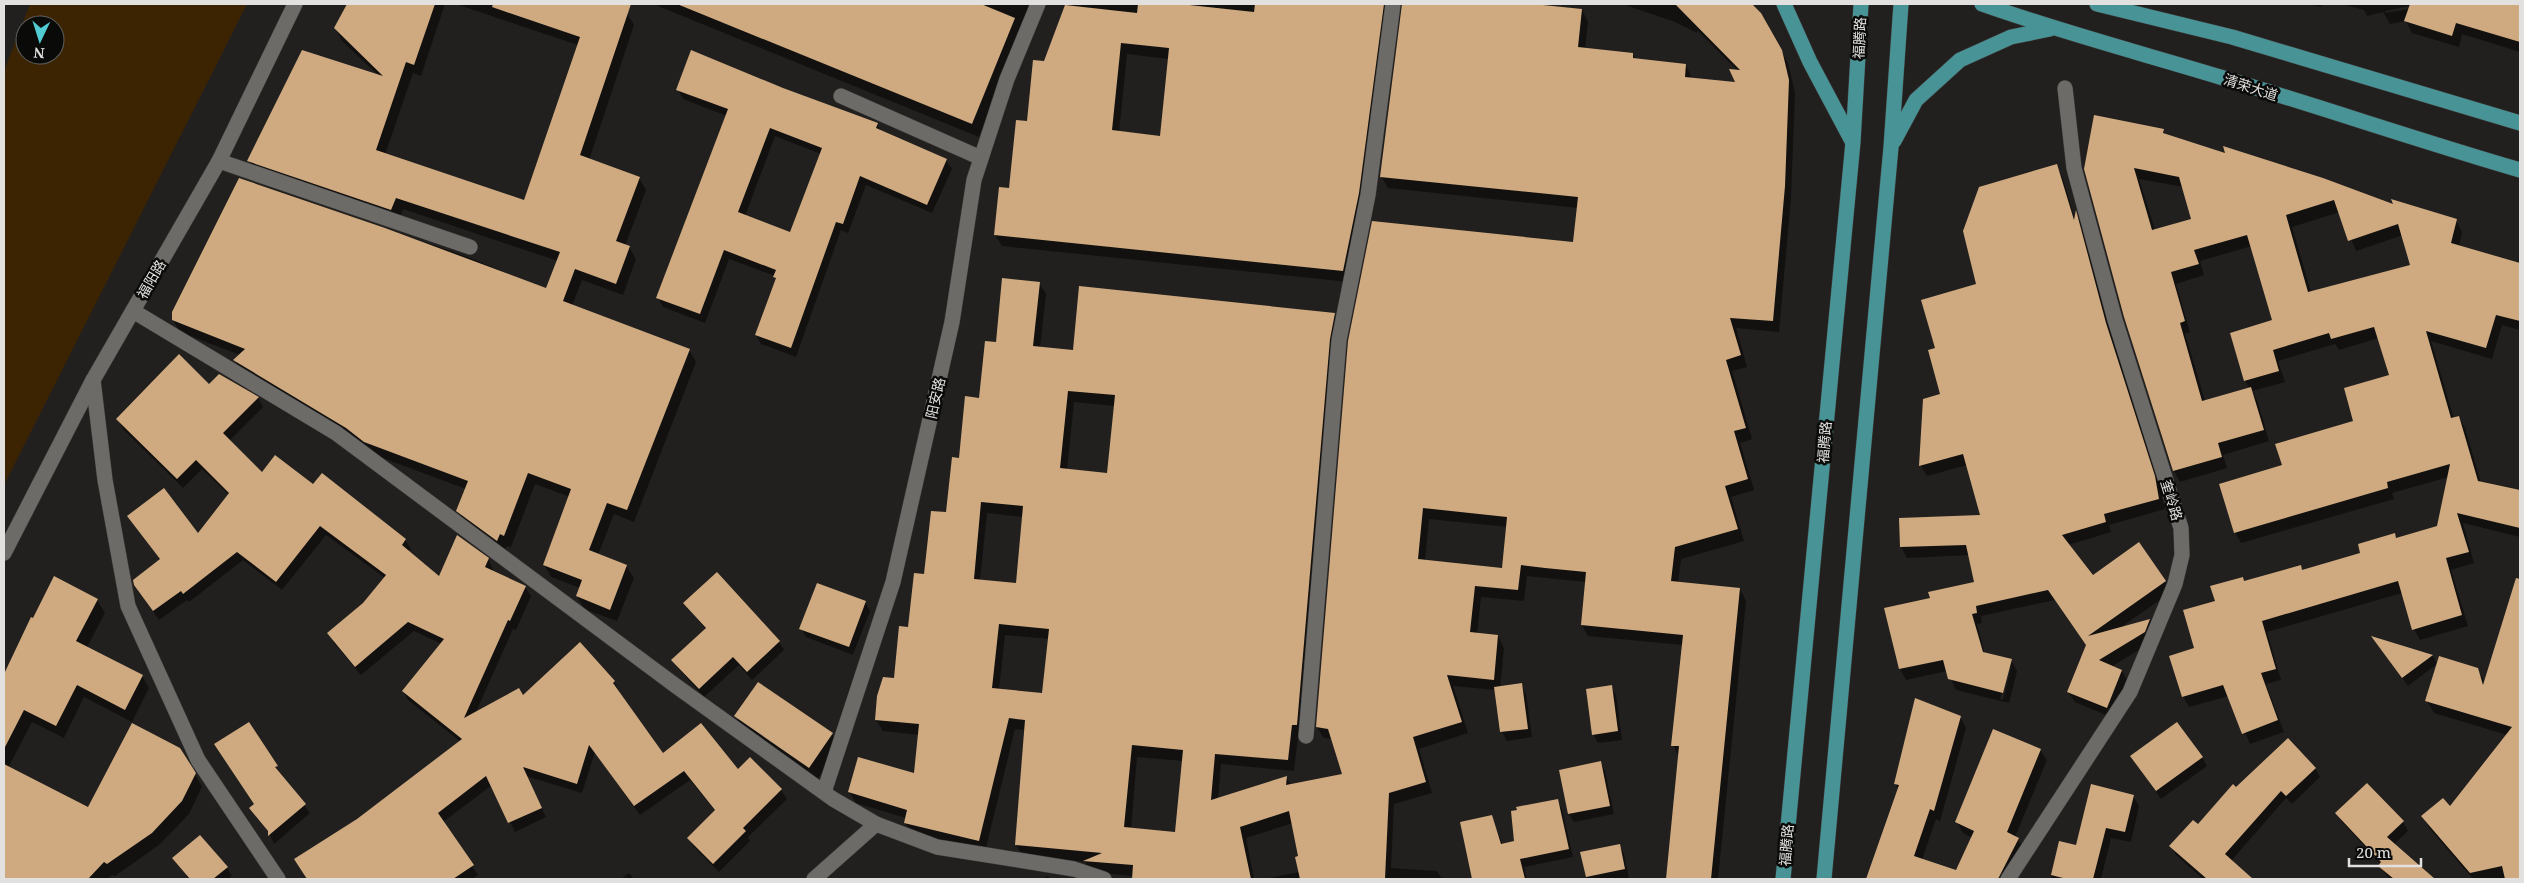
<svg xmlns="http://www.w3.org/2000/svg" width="2524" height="883" font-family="'Noto Serif','Noto Sans SC',serif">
<rect width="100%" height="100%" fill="#22201e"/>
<path fill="#3c2402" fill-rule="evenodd" d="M30,4H247L4,485V71ZM25,25H55V55H25Z"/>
<g fill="#0007" fill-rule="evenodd">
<polygon points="348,4 445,4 421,76 413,73 385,155 525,202 578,45 456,4 600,4 627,13 634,25 589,160 639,178 646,190 625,246 629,247 636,259 623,295 582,280 572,306 689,350 696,362 634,522 614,514 598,555 626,566 634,578 617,621 584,609 577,596 580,588 551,577 544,564 570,497 535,484 511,547 507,546 504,552 465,523 458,511 466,489 372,454 242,372 235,360 240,355 180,332 173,320 239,179 468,257 547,290 558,261 403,209 398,222 256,173 249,161 379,76 342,41 335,28"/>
<polygon points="653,4 1033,4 979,137"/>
<path d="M1067,4H1521L1582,10L1588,22L1585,49L1633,54L1636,60L1686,65L1692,79L1737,84L1738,71L1697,30V33L1675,22L1622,4H1750L1760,14L1788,63L1795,93L1791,198L1779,332L1736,328L1747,367L1732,371L1752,439L1740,443L1754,490L1731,497L1744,541L1681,559L1678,583L1740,589L1746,601L1718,879H1667L1679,757L1673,745L1683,645L1588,636L1582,625L1586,582L1527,576L1524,601L1481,597L1477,634L1498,636L1504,648L1500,688L1521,685L1526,694L1532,737L1507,741L1502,732L1496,690L1453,686L1468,733L1419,749L1432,793L1394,804L1391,868L1437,871L1442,879H1265L1299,872L1300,857L1293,823L1246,838L1254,879H1134V876L1091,872L1085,862L1023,856L1016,845L1025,730L1015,729L985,852L912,835L905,823L906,818L856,803L849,792L915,775L919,735L883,731L876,720L895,680L925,575L947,514L960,459L997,344L1039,283L1046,294L1040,348L1074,351L1334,314L1341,325L1303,736H1298L1294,771L1221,764L1218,799L1286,777L1291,785L1343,775L1333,739L1324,738L1317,727L1350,341L1574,243L1578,208L1388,188L1381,176L1403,7L1401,6L1392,9L1349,282L1002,246L995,235L1045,63ZM1127,54L1169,59L1161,138L1119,132ZM1074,402L1115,406L1108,474L1067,470ZM987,513L1023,517L1017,584L980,580ZM1429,519L1508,527L1503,569L1425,561ZM1005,635L1049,639L1044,694L999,690ZM1137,757L1183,761L1177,833L1131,829Z"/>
<polygon points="2307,4 2321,4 2322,7"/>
<path d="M2341,4H2520V52L2462,34L2459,47L2412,33L2406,21L2390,24L2383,12L2367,16L2364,10ZM2414,5L2415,8L2385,13V11Z"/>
<path d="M783,89L877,124L881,131L946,160L952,169L932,213L866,185L848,233L841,230L796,357L761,344L756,335L776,281L775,276L729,259L705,323L663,307L658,298L727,116L683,99L678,90ZM775,136L821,154L791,233L745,216Z"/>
<path d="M2163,130L2166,136L2395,206L2456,221L2462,232L2459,247L2520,264V330L2502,325L2492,359L2431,341L2454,419L2459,417L2465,428L2481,483L2520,491V537L2463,523L2474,563L2451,570L2468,626L2420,640L2414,629L2402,593L2267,632L2281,680L2266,684L2284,732L2250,744L2229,696L2189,707L2183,696L2195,649L2216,602L2245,583L2300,566L2303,571L2362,554L2394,534L2397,539L2438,527L2449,477L2392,493L2394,499L2241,543L2235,532L2283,466L2355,422L2390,376L2379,338L2339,350L2335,344L2278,361L2285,382L2252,391L2257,400L2269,441L2223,455L2227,468L2180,482L2174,471L2085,169ZM2139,179L2184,187L2193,219L2155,230ZM2340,212L2356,251L2403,235L2412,266L2311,292L2292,227ZM2252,246L2274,321L2245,380L2250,389L2205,401L2185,334L2190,332L2176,284L2204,275L2200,261Z"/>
<path d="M2056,165L2062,176L2075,219L2076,214L2081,223L2112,335L2160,488L2165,509L2109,525L2111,532L2068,545L2093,577L2165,582L2171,592L2120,628L2150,620L2156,631L2150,643L2111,667L2122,671L2128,682L2113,718L2075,702L2068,692L2087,646L2055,600L1981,616L1982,623L1977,624L1985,654L2011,660L2017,671L2009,703L1956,690L1947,671L1906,680L1900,669L1885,609L1931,598L1976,583L1970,555L1907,558L1901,547L1982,516L1967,465L1927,476L1921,466L1924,400L1941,395L1937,349ZM2009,667H2011L2003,700L2000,699Z"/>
<polygon points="220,375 258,398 263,407 229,441 262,474 313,486 322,475 405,540 411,549 408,552 439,578 488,559 493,569 492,571 525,587 531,596 516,630 513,629 475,714 523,697 579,644 614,682 619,691 618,693 663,755 737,771 781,790 787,799 748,837 750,841 719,872 694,847 688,838 715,811 690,780 640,815 595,752 582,793 526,776 546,817 515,832 492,785 443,822 478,875 472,879 307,879 301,869 358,820 461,742 408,700 403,691 442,644 414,631 361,675 334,643 329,633 364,604 385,578 326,535 282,590 243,560 189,602 187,600 159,620 141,594 135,584 161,561 129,517 198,535 229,495 202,469 183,488 123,429 118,419 209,386"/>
<polygon points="2510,599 2520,602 2520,879 2473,879 2430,829 2423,817 2450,808 2507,735 2434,713 2427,701 2477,669 2485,683"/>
<polygon points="97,600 105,613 87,647 142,676 149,688 132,722 84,697 64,738 32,722 8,768 88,809 195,774 202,787 189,814 159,845 115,876 112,875 107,879 4,879 4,675 31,619"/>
<polygon points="865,602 870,611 853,655 806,637 801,628"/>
<polygon points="685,603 779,642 784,650 752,680 739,665 704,697 678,668 673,660 706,630"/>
<polygon points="2374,638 2433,656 2437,664 2408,686"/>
<polygon points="1611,687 1616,695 1622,740 1598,743 1593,734"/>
<polygon points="736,716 832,734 839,747 817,780 743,730"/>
<polygon points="1960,717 1966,728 1940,821 1936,819 1922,860 1956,872 1972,838 1963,833 1957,822 2040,750 2047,760 2015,837 2025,849 2009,879 1875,879 1870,871 1899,790 1895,784"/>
<polygon points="248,723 281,776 310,813 274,844 269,833 251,809 255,805"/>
<polygon points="2132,756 2202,757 2207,766 2161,799"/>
<polygon points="1600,762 1605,771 1614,814 1574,822 1569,814 1560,771"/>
<polygon points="2315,768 2320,777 2292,804 2286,798 2231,861 2252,879 2203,879 2176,855 2171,846 2198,826 2236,789"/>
<polygon points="2133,796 2139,806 2131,842 2111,838 2101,879 2051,879 2060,843 2077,847"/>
<polygon points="1557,801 1562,809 1573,857 1524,867 1527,879 1474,879 1462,823 1491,816 1503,845 1516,842"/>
<polygon points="2337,813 2403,822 2408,831 2393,845 2433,879 2390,879 2379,866 2381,864 2342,822"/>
<polygon points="1619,846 1624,854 1629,879 1587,879 1582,853"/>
<polygon points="174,858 227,868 232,876 228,879 189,879"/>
<polygon points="629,873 634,879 621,879"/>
<polygon points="1048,876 1050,879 1041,879"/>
</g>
<g fill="#cfaa80" fill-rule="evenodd">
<polygon points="347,4 435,4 414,65 406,62 376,150 524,200 580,37 492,7 493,4 631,4 580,155 640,177 616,241 630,246 616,284 575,269 563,301 690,349 627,510 607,503 589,550 627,565 610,610 576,596 582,580 543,565 571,489 528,473 504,536 500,534 497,541 456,511 468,481 364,442 346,428 233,360 245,349 172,320 172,312 239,178 385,228 546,288 560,252 396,198 391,210 247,161 302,50 383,76 334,28"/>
<polygon points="677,4 981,4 1015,18 972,124"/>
<path d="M1138,4H1180L1254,12L1255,4H1384L1359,193L1343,271L994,235L999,187L1009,188L1016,120L1027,121L1033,60L1044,61L1065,5L1137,13ZM1121,43L1169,48L1160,136L1112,130Z"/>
<path d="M1402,4H1533L1582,9L1578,47L1633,53V58L1686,64L1685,77L1735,82L1729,69L1740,70L1675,4H1752L1761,13L1782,50L1789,80L1785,186L1773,321L1730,318L1741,355L1726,360L1746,428L1734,431L1748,479L1725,486L1738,529L1675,547L1671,581L1740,588L1711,879H1666L1679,746H1671L1683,635L1581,625L1586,572L1545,568L1521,565L1518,590L1475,586L1470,632L1498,635L1494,680L1447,675L1462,722L1413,737L1426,782L1389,793L1385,879H1300L1295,857L1298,856L1289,811L1240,827L1251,879H1132L1133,865L1083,861L1102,853L1015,845L1025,720L1009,718L979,841L904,823L907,810L848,792L858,757L914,773L919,724L875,720L877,696L883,677L894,678L899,626L908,627L914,573L924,574L931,511L946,512L952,457L959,458L965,396L979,398L985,341L996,342L1002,278L1040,282L1033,346L1073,350L1079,286L1335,313L1330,339L1297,725H1292L1288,760L1215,754L1211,800L1287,776L1286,785L1342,774L1328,729L1316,727L1348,341L1372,221L1573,242L1578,197L1380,177ZM1068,391L1115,395L1107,473L1060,468ZM981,502L1023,506L1016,583L974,579ZM1423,508L1507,517L1502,568L1418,559ZM999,624L1049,629L1042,693L992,688ZM1132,745L1183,750L1175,832L1124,827Z"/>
<polygon points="2410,4 2520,4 2520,42 2456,23 2452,36 2404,21"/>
<path d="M691,50L783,88L878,123L876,128L947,159L927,205L860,176L843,224L836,222L791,348L755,335L776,278L773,277L776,270L724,250L700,314L656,298L728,109L676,90ZM770,128L822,148L790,232L738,212Z"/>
<path d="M2094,115L2164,129L2163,133L2225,153L2223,146L2323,178L2393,204L2391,199L2457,219L2451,243L2520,263V321L2496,315L2486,348L2426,331L2451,418L2459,416L2478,481L2520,490V528L2457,513L2469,552L2446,558L2462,615L2412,630L2398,581L2262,621L2276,669L2261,673L2278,720L2242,734L2223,685L2182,697L2169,656L2194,648L2183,610L2215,601L2210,586L2243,577L2244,581L2301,565L2302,570L2360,553L2358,544L2395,533L2396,538L2437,526L2450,464L2387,482L2388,488L2234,533L2219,484L2282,465L2275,444L2353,421L2344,388L2389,375L2374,327L2331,339L2329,333L2273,350L2279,371L2244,381L2230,333L2272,320L2247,235L2194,250L2199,264L2171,272L2185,321L2180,323L2202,401L2251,387L2264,430L2218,443L2222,457L2173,471L2124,317L2084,169ZM2134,168L2179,177L2191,219L2152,230ZM2334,200L2348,241L2398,224L2410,265L2308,292L2286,215Z"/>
<polygon points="2057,164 2074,220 2076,210 2106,323 2155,476 2159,499 2104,514 2106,522 2062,535 2093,575 2139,542 2166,581 2088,636 2150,619 2145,632 2099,660 2122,670 2107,708 2067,692 2086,645 2048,590 1976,606 1977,613 1972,614 1983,652 2012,659 2003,693 1948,679 1943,660 1899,669 1884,608 1930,598 1928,592 1974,582 1966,545 1900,547 1899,518 1980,515 1963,454 1919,466 1923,399 1940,394 1928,350 1935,348 1921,300 1976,284 1963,231 1979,187"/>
<polygon points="179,354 209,384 219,374 259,397 223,433 262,472 275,455 313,484 322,473 406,539 402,545 439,576 457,535 489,558 485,567 526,586 510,621 508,620 464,718 519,688 523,695 580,642 615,681 613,683 663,753 701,723 738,769 750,757 782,789 743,828 746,831 713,864 687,838 715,810 684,771 634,806 589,745 577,784 523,767 542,808 508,823 486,776 438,813 474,865 453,879 307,879 294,859 357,819 462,739 402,691 444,639 408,622 355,667 327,633 363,603 386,575 320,526 276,582 237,552 183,594 181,591 153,611 134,585 133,580 160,559 127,516 164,488 198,533 229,493 196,460 177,479 116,419"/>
<polygon points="717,572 780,641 747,672 733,657 699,689 671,660 706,628 683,603"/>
<polygon points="54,576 98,599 76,641 143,675 125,710 77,685 56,726 24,710 4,749 4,674 31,617 33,618"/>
<polygon points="2516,578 2520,579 2520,879 2505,879 2502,866 2470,873 2421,816 2443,798 2450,806 2512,727 2425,701 2439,656 2478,668 2483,685"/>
<polygon points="817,583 866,601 849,647 799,629"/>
<polygon points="2371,636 2433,655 2402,678"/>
<polygon points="758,682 833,733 809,768 734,716"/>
<polygon points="1522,683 1528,729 1500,732 1494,687"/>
<polygon points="1612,685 1618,731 1592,735 1586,689"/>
<polygon points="1915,698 1961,716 1934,811 1930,809 1914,856 1956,870 1974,831 1955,822 1993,729 2041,749 2007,832 2019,838 1998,879 1866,879 1899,785 1894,784"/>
<polygon points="249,722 278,766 275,767 306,804 268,836 268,831 249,808 254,804 214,744"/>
<polygon points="2177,722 2203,757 2156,791 2130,756"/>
<polygon points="132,723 180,748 196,773 182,801 152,833 107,864 104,862 88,879 4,879 4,764 88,807"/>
<polygon points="2288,738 2316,768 2286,796 2281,791 2225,854 2253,879 2207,879 2169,846 2193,820 2198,824 2233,784 2236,787"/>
<polygon points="1601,761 1610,806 1568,814 1559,770"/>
<polygon points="2367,783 2404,821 2387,837 2435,879 2394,879 2378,866 2381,862 2335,813"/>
<polygon points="2091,784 2134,795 2125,832 2106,828 2093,879 2067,879 2051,875 2059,841 2076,845"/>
<polygon points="1558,799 1569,849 1520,859 1525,879 1472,879 1460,822 1492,815 1501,844 1514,841 1511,811 1517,810 1516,807"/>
<polygon points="200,835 228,867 213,879 190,879 172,858"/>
<polygon points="1620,844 1625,869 1586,877 1580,852"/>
</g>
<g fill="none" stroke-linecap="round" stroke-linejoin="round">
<g stroke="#3f3d3c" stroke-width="16">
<g id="street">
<polyline points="841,96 981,158"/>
<polyline points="219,161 470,247"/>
<polyline points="133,311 336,433 676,686 833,799 876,824 937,847 1074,869 1104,879"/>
<polyline points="93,380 105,480 128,606 198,760 278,879"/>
<polyline points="1306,736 1339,340 1368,195 1393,4"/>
<polyline points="824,792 893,582 952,322 974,180 1007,79 1038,4"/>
<polyline points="814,879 876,824"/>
<polyline points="2008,879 2130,692 2175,584 2182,555 2181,528 2115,320 2074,168 2065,88"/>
</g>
</g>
<g stroke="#3f3d3c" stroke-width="16">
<polyline id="secondary" points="4,553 93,380 219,161 295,4"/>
</g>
<g stroke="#3f3d3c" stroke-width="16">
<g id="primary">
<polyline points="1784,4 1810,62 1852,141"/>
<path d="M1982,4C2061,32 2141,53 2220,77C2321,107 2420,141 2520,170"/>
<polyline points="2097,4 2232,37 2520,123"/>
<polyline points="1894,141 1916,100 1960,60 2011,37 2050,29"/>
<polyline points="1783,879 1853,142 1861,4"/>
<polyline points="1824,879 1891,147 1901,4"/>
</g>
</g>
<use href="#street" stroke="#6d6b68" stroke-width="15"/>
<use href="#secondary" stroke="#6d6b68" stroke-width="15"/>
<use href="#primary" stroke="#489396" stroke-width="15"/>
</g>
<g text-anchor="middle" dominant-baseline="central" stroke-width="5" stroke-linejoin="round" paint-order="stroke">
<g font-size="14" fill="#e2e1e0" stroke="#0a0a09">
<text transform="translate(1859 38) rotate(-87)">福腾路</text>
<text transform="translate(2251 87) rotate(18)">清荣大道</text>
<text transform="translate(151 279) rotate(-60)">福阳路</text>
<text transform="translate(935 398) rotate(-77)">阳安路</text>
<text transform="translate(1824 442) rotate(-85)">福腾路</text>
<text transform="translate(2172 500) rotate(73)">奎岭路</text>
<text transform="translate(1786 845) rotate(-85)">福腾路</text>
</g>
</g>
<rect width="2524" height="883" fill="none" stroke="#e2e1e0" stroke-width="10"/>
<g transform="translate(40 40) rotate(184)"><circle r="24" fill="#0a0a09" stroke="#60605f"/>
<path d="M0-4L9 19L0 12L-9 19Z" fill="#51ccd3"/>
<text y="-8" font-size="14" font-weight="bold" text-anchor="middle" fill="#e2e1e0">N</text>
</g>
<path d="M2349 858v8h72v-8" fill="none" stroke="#e2e1e0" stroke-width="2.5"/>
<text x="2356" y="858" font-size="15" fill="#e2e1e0" stroke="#0a0a09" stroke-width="4" paint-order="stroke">20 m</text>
</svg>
